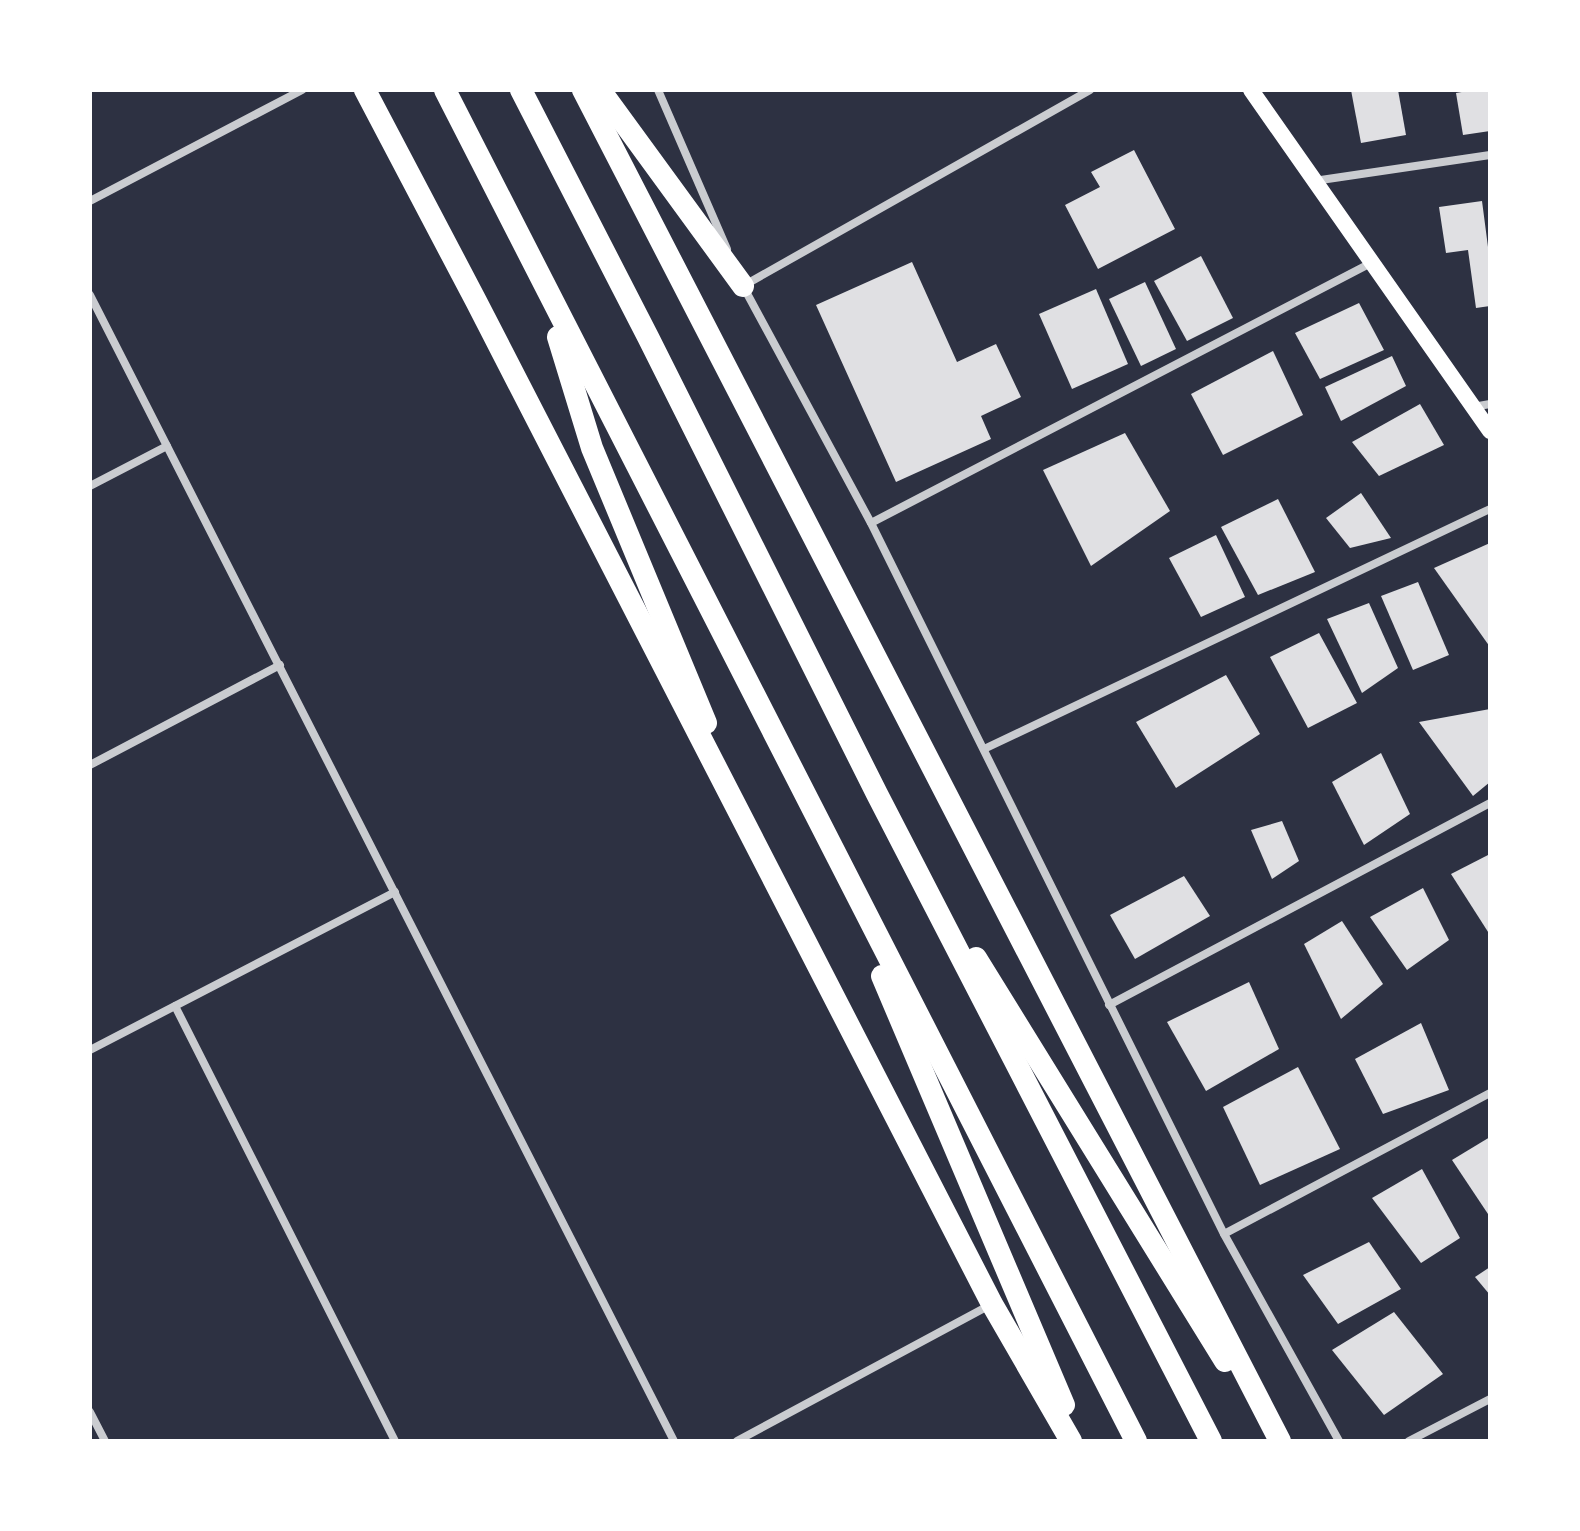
<svg xmlns="http://www.w3.org/2000/svg" width="1580" height="1531" font-family="Commissioner,sans-serif">
<rect width="100%" height="100%" fill="#2d3142"/>
<g fill="#e0e0e3">
<polygon points="1351,90 1398,90 1406,135 1361,143"/>
<polygon points="1473,90 1490,90 1490,131 1463,135 1456,93"/>
<polygon points="1134,150 1175,229 1098,269 1065,205 1100,187 1091,172"/>
<polygon points="1482,201 1488,247 1490,247 1490,306 1476,308 1468,250 1446,253 1439,207"/>
<polygon points="1201,256 1233,318 1187,341 1154,281"/>
<polygon points="912,262 957,362 996,344 1021,397 981,416 991,439 896,482 816,305"/>
<polygon points="1145,282 1176,349 1141,366 1109,299"/>
<polygon points="1096,289 1128,364 1072,389 1039,314"/>
<polygon points="1359,303 1384,350 1320,379 1295,333"/>
<polygon points="1273,351 1303,415 1223,455 1191,394"/>
<polygon points="1392,356 1406,386 1341,421 1325,387"/>
<polygon points="1420,404 1444,445 1379,476 1352,442"/>
<polygon points="1125,433 1170,511 1091,566 1043,470"/>
<polygon points="1361,493 1391,538 1350,548 1326,518"/>
<polygon points="1278,499 1315,572 1258,595 1221,527"/>
<polygon points="1216,535 1245,597 1201,617 1169,558"/>
<polygon points="1490,543 1490,647 1434,568"/>
<polygon points="1418,582 1449,655 1413,670 1381,596"/>
<polygon points="1369,603 1398,668 1362,693 1327,619"/>
<polygon points="1319,633 1357,703 1308,728 1270,657"/>
<polygon points="1226,675 1260,734 1176,788 1136,722"/>
<polygon points="1490,709 1490,782 1473,796 1419,722"/>
<polygon points="1381,753 1410,814 1364,845 1332,782"/>
<polygon points="1282,821 1299,861 1272,879 1251,830"/>
<polygon points="1490,854 1490,935 1451,874"/>
<polygon points="1184,876 1210,916 1135,959 1110,915"/>
<polygon points="1423,888 1449,940 1407,970 1370,917"/>
<polygon points="1342,921 1383,984 1341,1019 1304,944"/>
<polygon points="1249,982 1279,1049 1206,1091 1167,1022"/>
<polygon points="1421,1023 1449,1090 1383,1114 1355,1059"/>
<polygon points="1298,1067 1340,1149 1260,1185 1223,1107"/>
<polygon points="1490,1137 1490,1217 1452,1160"/>
<polygon points="1422,1169 1460,1238 1421,1263 1372,1198"/>
<polygon points="1369,1242 1401,1289 1338,1324 1303,1275"/>
<polygon points="1490,1267 1490,1295 1475,1277"/>
<polygon points="1394,1312 1443,1374 1384,1415 1332,1350"/>
</g>
<g fill="none" stroke-linecap="round" stroke-linejoin="round">
<g stroke="#caccd0" stroke-width="8">
<polyline points="658,90 727,249"/>
<polyline points="1090,90 743,286 871,523 1224,1234 1339,1441"/>
<polyline points="1314,181 1490,155"/>
<polyline points="90,201 302,90"/>
<polyline points="90,295 674,1441"/>
<polyline points="1473,407 1490,404"/>
<polyline points="90,486 167,446"/>
<polyline points="871,523 1371,263"/>
<polyline points="984,749 1490,509"/>
<polyline points="90,765 280,665"/>
<polyline points="1109,1005 1490,803"/>
<polyline points="175,1006 395,1441"/>
<polyline points="90,1050 395,892"/>
<polyline points="1224,1234 1490,1093"/>
<polyline points="90,1412 105,1441"/>
<polyline points="737,1441 990,1305"/>
<polyline points="1409,1441 1490,1399"/>
</g>
<polyline stroke="#fff" stroke-width="16" points="1251,90 1490,431"/>
<g stroke="#fff" stroke-width="22">
<polyline points="365,90 476,301 992,1304 1071,1441"/>
<polyline points="445,90 1136,1441"/>
<polyline points="521,90 648,337 877,794 1211,1441"/>
<polyline points="583,90 1280,1441"/>
<polyline points="600,90 743,286"/>
<polyline points="558,337 592,448 706,723"/>
<polyline points="976,958 1225,1361"/>
<polyline points="882,976 1064,1405"/>
</g>
</g>
<rect width="1580" height="1531" fill="none" stroke="#ffffff" stroke-width="184"/>
</svg>
